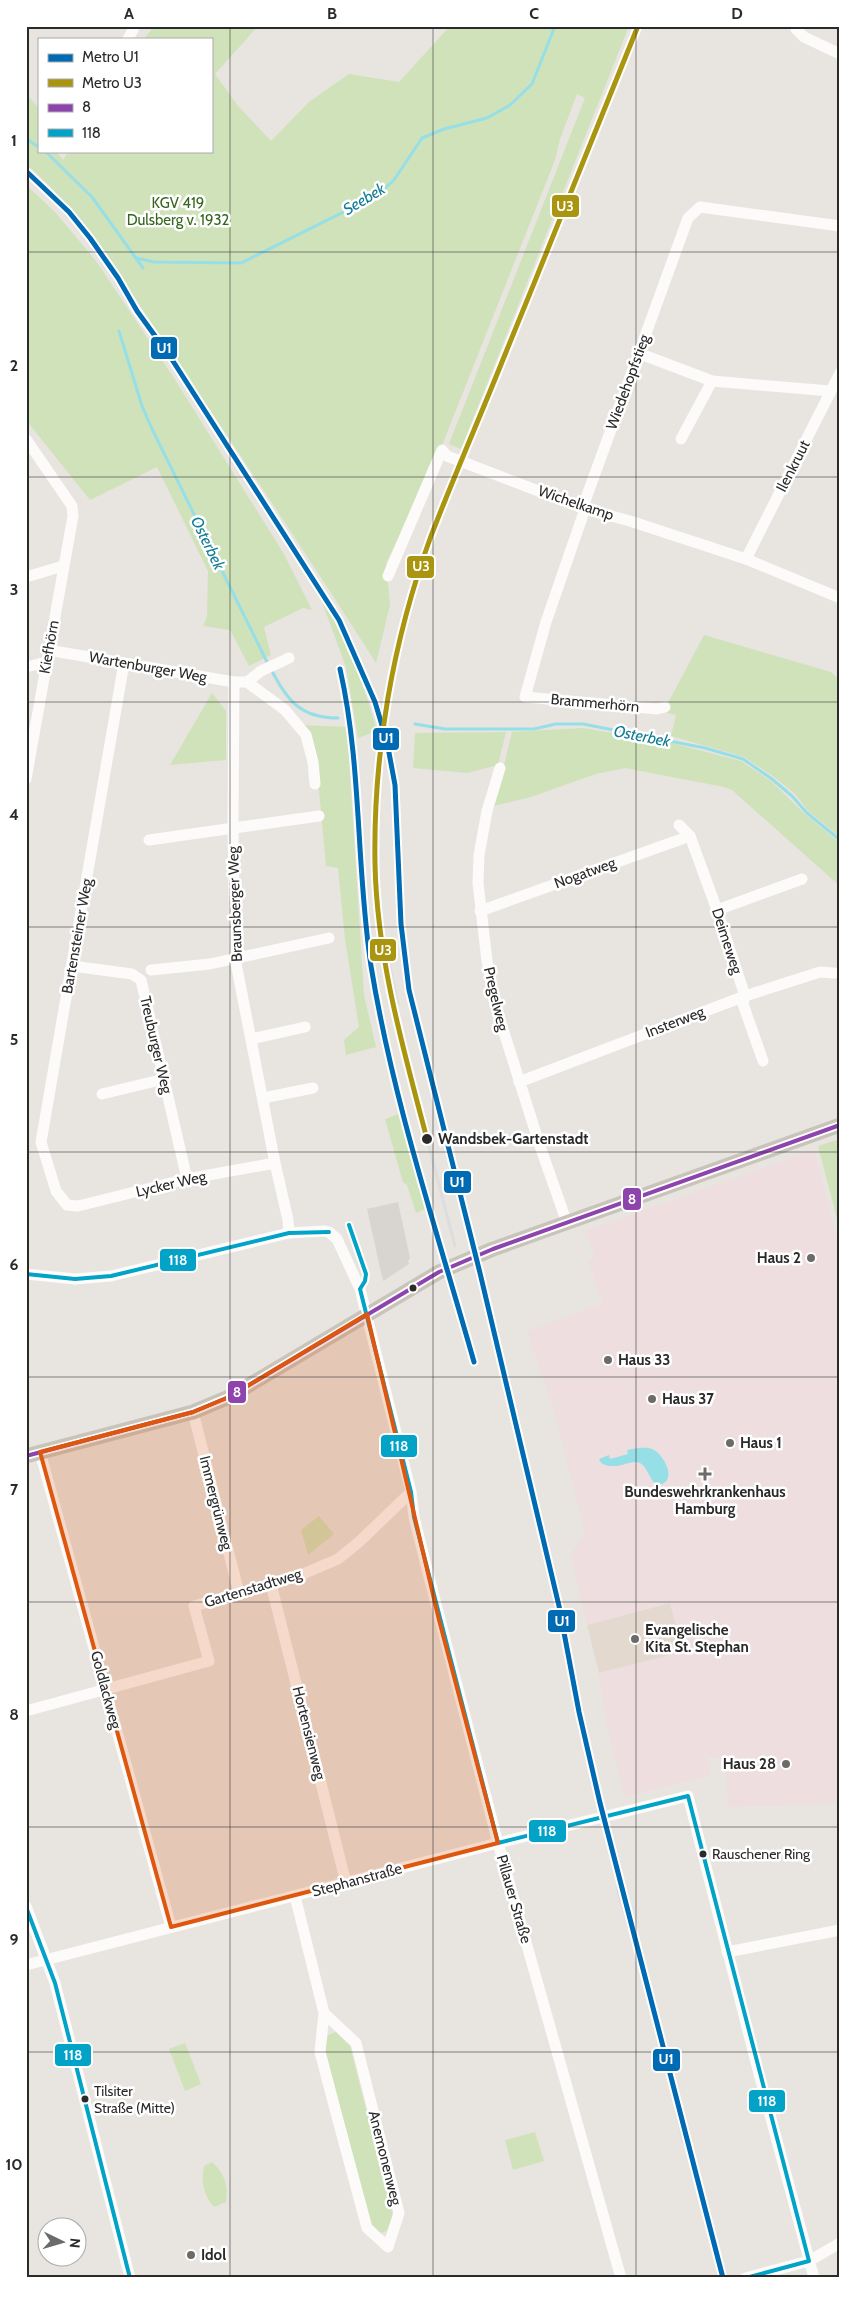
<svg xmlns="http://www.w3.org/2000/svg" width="866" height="2304" font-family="Cabin,sans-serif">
<rect width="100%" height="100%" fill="#e8e4e0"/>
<polygon fill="#e3d9ce" points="670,1603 683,1652 599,1673 587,1625"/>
<polygon fill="#eededf" points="814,1150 840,1250 840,1803 728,1807 726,1767 719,1762 720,1758 707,1757 711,1775 625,1797 605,1716 599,1673 683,1652 670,1603 587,1625 571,1555 585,1531 556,1417 527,1331 603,1303 588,1261 595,1257 586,1231"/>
<g fill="#d0e2ba">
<path d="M154,26H258L215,74L238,106L271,141L309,102L349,74L399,82L450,26H629L461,449L449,444L585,98L577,94L560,139L555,160L439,453L386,563L390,605L376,663C309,558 240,454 170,351C126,286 87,216 26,164V94L39,108V151H56L63,160L69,151H211V39H144Z"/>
<polygon points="26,185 55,212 96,261 174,378 284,554 312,610 303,608 264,627 271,655 249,666 230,630 203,626 207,616 208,571 157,467 90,500 26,420"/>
<path d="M322,602L325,603C348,647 364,682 377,731L358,738L346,667Z"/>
<polygon points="704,635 831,672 840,680 840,837 808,811 795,794 774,777 744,757 671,736 676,715 667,713 668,703"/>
<polygon points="212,693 226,711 226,760 170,765"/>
<polygon points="303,725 347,727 364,995 376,1047 346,1055 344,1040 359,1027 345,939 338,868 326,866 316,759"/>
<polygon points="583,728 672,743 741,761 771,781 805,814 840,843 840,886 732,790 724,787 625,768 596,774 531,797 494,806 512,732"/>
<polygon points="506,732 498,765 467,773 413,768 415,733"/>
<polygon points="401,1113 425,1209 416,1213 407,1185 403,1182 385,1119"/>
<polygon points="840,1139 840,1230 818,1146"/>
<polygon points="319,1516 334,1534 308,1555 301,1530"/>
<polygon points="336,2032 350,2046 393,2216 387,2231 381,2233 370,2223 325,2049 328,2035"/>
<polygon points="185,2043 201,2084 185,2091 169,2049"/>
<polygon points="535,2132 544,2161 513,2170 505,2140"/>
<path d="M212,2162C225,2174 228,2185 226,2202L214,2207C203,2194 201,2183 204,2166Z"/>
</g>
<polygon fill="#d8d4d0" points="398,1202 410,1258 408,1261 409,1264 383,1281 367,1209"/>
<path fill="#96dfe7" d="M638,1448C643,1448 649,1447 654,1450C666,1457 678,1484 657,1485C649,1480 648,1467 640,1463C630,1458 618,1472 601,1463L599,1459L609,1455L610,1459L628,1454L627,1450Z"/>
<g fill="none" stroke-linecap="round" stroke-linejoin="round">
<g stroke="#96dfe7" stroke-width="3">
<polyline points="26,139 39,147"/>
<polyline points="45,151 92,197 143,268"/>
<polyline points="136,258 154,262 241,263 376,196 394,180 422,138 444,129 487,118 510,105 532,84 555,26"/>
<polyline points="119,331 142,406 152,429 268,664"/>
<path d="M271,669C287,701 301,718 338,718"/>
<polyline points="415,724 445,729 534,729 556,724 583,724 705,748 743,759 772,779 792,796 807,813 840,840"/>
</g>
<g stroke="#fcfbfa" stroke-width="11">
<polyline points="796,26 796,29 804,37 840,54"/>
<polyline points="128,39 135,26"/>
<polyline points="638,353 712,381 830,391"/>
<polyline points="26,439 72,506 73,516 26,779"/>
<polyline points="681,439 712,381"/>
<polyline points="746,559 840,373"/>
<polyline points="388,576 442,450 447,456 585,509 630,521 746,559 840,598"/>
<polyline points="26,577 63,566"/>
<polyline points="48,650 234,682 247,682 285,710 306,735 313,762 315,784"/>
<polyline points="124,663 41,1142 56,1191 67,1205 78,1206 187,1179 275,1163"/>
<polyline points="26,667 46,662"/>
<polyline points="234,682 233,828 235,958 275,1163 288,1220 289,1233"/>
<polyline points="247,682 261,671 289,658"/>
<polyline points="665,707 657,709 525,697 546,622 585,509 585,501 688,218 700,207 840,226"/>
<polyline points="500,768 487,811 479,855 478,883 487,961 495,1004 540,1146 567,1223"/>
<polyline points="679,825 690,836 717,910 745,996 743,1004 763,1061"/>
<polyline points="149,840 319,816"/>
<polyline points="717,910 802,879"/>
<polyline points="480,911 690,836"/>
<polyline points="72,966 132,974 141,980 187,1179"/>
<polyline points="151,970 210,964 329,938"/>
<polyline points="251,1039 305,1027"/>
<polyline points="519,1082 745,996 820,972 834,973"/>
<polyline points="102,1094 164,1079"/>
<polyline points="263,1098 313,1088"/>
<polyline points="26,1274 75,1279 111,1276 289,1233 324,1231 329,1232 337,1239 360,1289 411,1492 414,1517 427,1569 498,1843 621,2278"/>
<polyline points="193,1412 239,1593"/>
<polyline points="40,1452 171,1927"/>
<polyline points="271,1584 346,1883"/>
<polyline points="26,1711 209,1661 194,1606 296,1577 338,1559 359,1542 411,1492"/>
<polyline points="295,1896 324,2013 320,2052 335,2109 367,2228 388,2247 399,2213 356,2043 324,2013"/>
<polyline points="26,1906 55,1983 130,2278"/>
<polyline points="727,1952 840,1930"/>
<polyline points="26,1965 498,1843 688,1796 758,2070 814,2278"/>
<polyline points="745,2278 809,2261 840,2243"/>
</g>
<polyline stroke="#c8c4ba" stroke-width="15" points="26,1456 193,1412 229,1397 439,1272 493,1249 840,1125"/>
<g stroke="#deddde" stroke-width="3">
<polyline points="377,884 383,935 398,1004"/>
<polyline points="427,1139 455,1246"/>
<polyline points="617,1888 647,1986"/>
<polyline points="662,2041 683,2142"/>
</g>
<g stroke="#fff" stroke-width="8">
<polyline id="bus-1" points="26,1456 193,1412 229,1397 439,1272 493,1249 840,1125"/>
</g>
<g stroke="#fff" stroke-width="8">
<g id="bus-2">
<polyline points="349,1225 366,1274 365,1281 360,1289 411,1492 414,1517 498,1843 688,1796 809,2261 746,2278"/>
<polyline points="26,1274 75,1279 111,1276 289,1233 329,1232"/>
<polyline points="26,1907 55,1983 130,2278"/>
</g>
</g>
<use href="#bus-1" stroke="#8e44ad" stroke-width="4"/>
<use href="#bus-2" stroke="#02a3c6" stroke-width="4"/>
<g stroke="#fff" stroke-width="9">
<g id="metro-1">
<polyline points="26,171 69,212 90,238 118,278 137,311 171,358 339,620 375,702 387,742 395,785 401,924 409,990 480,1273 559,1606 579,1712 600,1803 723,2278"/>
<path d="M340,669C362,766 356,868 371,966C393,1101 437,1231 474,1362"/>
</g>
</g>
<g stroke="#fff" stroke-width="9">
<path id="metro-2" d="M427,1139C403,1048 377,958 375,864C373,753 393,640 431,536C454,476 480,417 504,357C549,247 593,137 638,26"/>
</g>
<use href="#metro-1" stroke="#006ab3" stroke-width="5"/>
<use href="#metro-2" stroke="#aa9511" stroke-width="5"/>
</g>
<path fill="#de570e" fill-opacity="0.2" stroke="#de570e" stroke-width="4" stroke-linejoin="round" d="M367,1314L439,1620L498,1843L171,1927L40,1452L193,1412L229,1397Z"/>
<path fill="none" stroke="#2a2a2a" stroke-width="1" stroke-opacity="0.55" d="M230,26V2278M433,26V2278M636,26V2278M26,252H840M26,477H840M26,702H840M26,927H840M26,1152H840M26,1377H840M26,1602H840M26,1827H840M26,2052H840"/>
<g fill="#2a2a2a" stroke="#fff" stroke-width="2">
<circle cx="427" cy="1139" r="6"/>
<circle cx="413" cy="1288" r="4.5"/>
<circle cx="703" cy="1854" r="4.5"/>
<circle cx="85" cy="2099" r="4.5"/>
</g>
<g fill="#6c6b6a" stroke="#fff" stroke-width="2">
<circle cx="811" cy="1258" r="5"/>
<circle cx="608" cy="1360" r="5"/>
<circle cx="652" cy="1399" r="5"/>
<circle cx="730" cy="1443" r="5"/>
<path d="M702.5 1466.5h5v5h5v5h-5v5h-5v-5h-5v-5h5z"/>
<circle cx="635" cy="1639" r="5"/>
<circle cx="786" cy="1764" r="5"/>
<circle cx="191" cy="2255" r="5"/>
</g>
<g text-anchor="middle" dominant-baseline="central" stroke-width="5" stroke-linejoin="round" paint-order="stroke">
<g font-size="14" fill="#2a2a2a" stroke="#fff" text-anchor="start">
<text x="712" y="1854">Rauschener Ring</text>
<text x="94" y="2091">Tilsiter<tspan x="94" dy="17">Straße (Mitte)</tspan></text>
</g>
<g font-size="15" fill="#36651d" stroke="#fff">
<text x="178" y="203">KGV 419<tspan x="178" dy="17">Dulsberg v. 1932</tspan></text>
</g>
<g font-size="15" fill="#2a2a2a" stroke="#fff">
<text transform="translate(628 382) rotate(-70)">Wiedehopfstieg</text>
<text transform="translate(793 466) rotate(-63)">Ilenkruut</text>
<text transform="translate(576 503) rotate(19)">Wichelkamp</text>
<text transform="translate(49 647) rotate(-80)">Kiefhörn</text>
<text transform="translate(148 667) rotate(10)">Wartenburger Weg</text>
<text transform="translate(595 703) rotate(5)">Brammerhörn</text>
<text transform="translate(585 873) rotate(-20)">Nogatweg</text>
<text transform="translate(235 904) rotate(-92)">Braunsberger Weg</text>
<text transform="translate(77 936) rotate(-80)">Bartensteiner Weg</text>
<text transform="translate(727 941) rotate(72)">Deimeweg</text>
<text transform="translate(496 999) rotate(77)">Pregelweg</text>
<text transform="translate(675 1022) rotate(-21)">Insterweg</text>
<text transform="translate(156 1045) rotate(77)">Treuburger Weg</text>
<text transform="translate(171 1184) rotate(-13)">Lycker Weg</text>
<text transform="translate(216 1503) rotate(76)">Immergrünweg</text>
<text transform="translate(253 1588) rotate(-17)">Gartenstadtweg</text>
<text transform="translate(106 1690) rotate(75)">Goldlackweg</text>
<text transform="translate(309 1733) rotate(76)">Hortensienweg</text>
<text transform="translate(357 1880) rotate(-15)">Stephanstraße</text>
<text transform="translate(514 1899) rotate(74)">Pillauer Straße</text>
<text transform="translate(385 2158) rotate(76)">Anemonenweg</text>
</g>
<g font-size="15" font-weight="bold" fill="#2a2a2a" stroke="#fff" text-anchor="start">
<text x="438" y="1139">Wandsbek-Gartenstadt</text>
</g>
<g font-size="15" font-weight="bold" fill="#2a2a2a" stroke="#fff" text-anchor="start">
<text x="801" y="1258" text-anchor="end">Haus 2</text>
<text x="618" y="1360">Haus 33</text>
<text x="662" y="1399">Haus 37</text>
<text x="740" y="1443">Haus 1</text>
<text x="705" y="1492" text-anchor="middle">Bundeswehrkrankenhaus<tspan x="705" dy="17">Hamburg</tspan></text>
<text x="645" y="1630">Evangelische<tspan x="645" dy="17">Kita St. Stephan</tspan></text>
<text x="776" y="1764" text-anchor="end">Haus 28</text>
<text x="201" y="2255">Idol</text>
</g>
<g font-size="16" font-style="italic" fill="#127d96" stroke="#fff">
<text transform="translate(364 199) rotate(-31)">Seebek</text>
<text transform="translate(208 543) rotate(64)">Osterbek</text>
<text transform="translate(642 736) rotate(11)">Osterbek</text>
</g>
</g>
<g stroke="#fff" stroke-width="2">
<rect x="551" y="194" width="29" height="24" rx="5" fill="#aa9511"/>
<rect x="150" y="336" width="28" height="24" rx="5" fill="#006ab3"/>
<rect x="406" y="555" width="29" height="24" rx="5" fill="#aa9511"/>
<rect x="372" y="727" width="28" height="24" rx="5" fill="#006ab3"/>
<rect x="369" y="938" width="28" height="24" rx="5" fill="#aa9511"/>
<rect x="443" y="1170" width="29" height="24" rx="5" fill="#006ab3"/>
<rect x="622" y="1187" width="20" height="24" rx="5" fill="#8e44ad"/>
<rect x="159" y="1248" width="38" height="24" rx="5" fill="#02a3c6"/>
<rect x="227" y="1380" width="20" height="24" rx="5" fill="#8e44ad"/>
<rect x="380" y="1434" width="38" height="24" rx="5" fill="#02a3c6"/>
<rect x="547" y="1609" width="29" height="24" rx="5" fill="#006ab3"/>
<rect x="528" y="1819" width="39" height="24" rx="5" fill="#02a3c6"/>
<rect x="54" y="2043" width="38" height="24" rx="5" fill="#02a3c6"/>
<rect x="652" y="2048" width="29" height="24" rx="5" fill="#006ab3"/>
<rect x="748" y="2089" width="38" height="24" rx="5" fill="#02a3c6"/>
</g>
<g font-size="14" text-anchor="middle" font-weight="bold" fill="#fff">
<text x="565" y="211">U3</text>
<text x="164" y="353">U1</text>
<text x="421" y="571">U3</text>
<text x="386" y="743">U1</text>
<text x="383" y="955">U3</text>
<text x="457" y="1187">U1</text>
<text x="632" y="1204">8</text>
<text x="178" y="1265">118</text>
<text x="237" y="1397">8</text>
<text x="399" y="1451">118</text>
<text x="562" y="1626">U1</text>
<text x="547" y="1836">118</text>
<text x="73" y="2060">118</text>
<text x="666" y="2064">U1</text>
<text x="767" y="2106">118</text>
</g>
<rect width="866" height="2304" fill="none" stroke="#ffffff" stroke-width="55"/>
<rect x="38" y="38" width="175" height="115" fill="#ffffff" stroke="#aaaaaa"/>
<rect x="48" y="54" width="25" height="8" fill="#006ab3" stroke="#aaaaaa"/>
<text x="82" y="62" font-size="15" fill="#2a2a2a">Metro U1</text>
<rect x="48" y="79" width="25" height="8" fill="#aa9511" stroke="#aaaaaa"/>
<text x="82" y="88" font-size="15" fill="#2a2a2a">Metro U3</text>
<rect x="48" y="104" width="25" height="8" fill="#8e44ad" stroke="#aaaaaa"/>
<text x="82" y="112" font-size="15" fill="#2a2a2a">8</text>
<rect x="48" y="129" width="25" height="8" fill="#02a3c6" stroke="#aaaaaa"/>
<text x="82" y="138" font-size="15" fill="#2a2a2a">118</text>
<g transform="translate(62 2242) rotate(95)"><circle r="24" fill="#ffffff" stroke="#aaaaaa"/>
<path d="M0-4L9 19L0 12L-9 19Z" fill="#6c6b6a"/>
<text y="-8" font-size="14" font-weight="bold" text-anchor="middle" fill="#2a2a2a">N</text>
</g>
<rect x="28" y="28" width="810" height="2248" fill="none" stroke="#2a2a2a" stroke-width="2"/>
<g font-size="16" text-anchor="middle" font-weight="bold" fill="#2a2a2a">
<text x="129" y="19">A</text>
<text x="332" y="19">B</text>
<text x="534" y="19">C</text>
<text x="737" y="19">D</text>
<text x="14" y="146">1</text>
<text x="14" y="371">2</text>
<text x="14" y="595">3</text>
<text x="14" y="820">4</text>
<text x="14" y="1045">5</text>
<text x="14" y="1270">6</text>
<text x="14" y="1495">7</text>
<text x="14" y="1720">8</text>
<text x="14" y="1945">9</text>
<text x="14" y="2170">10</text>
</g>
</svg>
